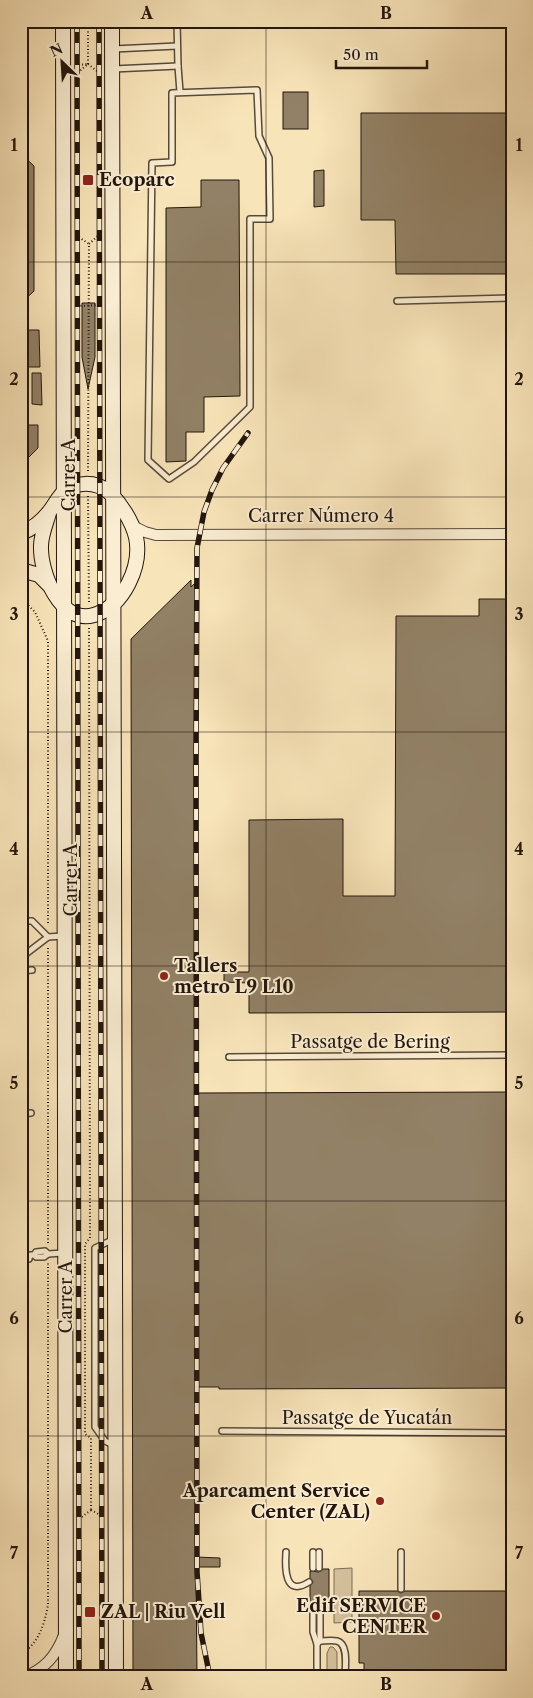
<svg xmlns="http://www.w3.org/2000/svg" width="533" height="1698" font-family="'Libre Caslon Text',serif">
<rect width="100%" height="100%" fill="#f8e4b9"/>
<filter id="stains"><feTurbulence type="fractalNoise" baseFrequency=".004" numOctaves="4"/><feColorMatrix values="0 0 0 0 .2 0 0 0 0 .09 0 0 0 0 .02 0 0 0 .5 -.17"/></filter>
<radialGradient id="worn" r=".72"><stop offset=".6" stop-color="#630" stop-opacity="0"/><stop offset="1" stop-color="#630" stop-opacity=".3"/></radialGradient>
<g fill="#d4c19c" stroke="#7c6c54">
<polygon points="352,1568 352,1622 334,1623 334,1569"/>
<polygon points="330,1647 333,1647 337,1652 337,1677 327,1677 327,1653"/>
</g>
<g fill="#928166" stroke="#23160d">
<rect x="283" y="92" width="25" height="37"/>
<polygon points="361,113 512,113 512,274 396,274 395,220 361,220"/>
<polygon points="21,154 34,166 34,291 21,303"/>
<polygon points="324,170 324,206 314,207 314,171"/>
<polygon points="201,180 239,180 240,396 204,397 204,432 186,432 186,461 166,462 166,208 201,207"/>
<polygon points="82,303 95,303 95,357 88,389 82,357"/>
<polygon points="21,330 39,330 40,367 21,367"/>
<polygon points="32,373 41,373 42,405 32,404"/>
<polygon points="21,425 38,425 38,448 21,465"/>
<polygon points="191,580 191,587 195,583 195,1093 512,1092 512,1388 219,1389 219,1387 196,1387 196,1557 220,1558 220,1567 196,1567 197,1677 133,1677 131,639"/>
<polygon points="479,599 512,599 512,1012 249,1013 249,983 224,982 224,972 249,972 249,820 343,819 343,896 395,896 396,616 479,616"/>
<polygon points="323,1569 329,1569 329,1610 324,1610 320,1606 316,1607 313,1606 310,1607 310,1586 313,1582 310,1578 310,1571 319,1572"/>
<polygon points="359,1591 397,1591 401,1593 405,1591 512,1591 512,1675 364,1675 364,1663 359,1663"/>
</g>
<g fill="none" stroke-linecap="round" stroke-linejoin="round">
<g stroke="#584a38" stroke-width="8">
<g id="lane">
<polyline points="177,21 178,66 180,92"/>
<polyline points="113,49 177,46"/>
<polyline points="113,69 178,66"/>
<polygon points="257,90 259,136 269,158 270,219 250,219 250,407 194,462 169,479 148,460 152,163 172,162 172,93"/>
<polyline points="397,301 512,298"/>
<polyline points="21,921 32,921 48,937"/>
<polyline points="21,954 27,953 48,937 62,936"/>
<polyline points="21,971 32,970"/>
<polyline points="229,1057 512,1055"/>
<polyline points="21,1114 31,1113"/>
<polyline points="34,1255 36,1257 44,1257 48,1254"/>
<polyline points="21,1259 29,1259 30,1255 34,1255 36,1252 45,1251 48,1254 63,1253"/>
<polyline points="222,1431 512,1433"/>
<polyline points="113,1445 105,1441 95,1427 95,1248 114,1239"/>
<path d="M286,1552C285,1567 284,1598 309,1582"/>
<polyline points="313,1552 313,1568"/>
<polyline points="319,1552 319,1568"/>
<polyline points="401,1552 401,1589"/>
<polyline points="313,1610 313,1632 317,1644 317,1677"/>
<polyline points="320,1610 320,1641"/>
<path d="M317,1644L320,1641C325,1641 332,1640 337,1641C349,1644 345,1668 345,1677"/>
</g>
</g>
<g stroke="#584a38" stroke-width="12">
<g id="street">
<polyline points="133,526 145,532 156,535 512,534"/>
<path d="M24,1677C45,1669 56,1656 64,1635"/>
</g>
</g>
<g stroke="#23160d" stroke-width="16">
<g id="secondary">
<polyline points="63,21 66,1677"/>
<polyline points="112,21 116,1677"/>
<path d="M21,533C32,529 42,521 49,512C54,506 57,499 63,493C76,481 95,481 109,492C121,504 132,521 136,537C142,566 124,606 94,615C60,625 40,572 41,546C41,535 46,524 49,513"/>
<polyline points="21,570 39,575 49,585"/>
</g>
</g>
<g stroke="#23160d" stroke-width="2" stroke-dasharray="1 2.5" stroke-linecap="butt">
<polyline points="88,21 88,64"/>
<polyline points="88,64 98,72"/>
<polyline points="75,65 88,64"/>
<polyline points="75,75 88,64"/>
<polyline points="76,235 89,244"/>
<polyline points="89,244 100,234"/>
<polyline points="77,306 100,305"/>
<polyline points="88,471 89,244"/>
<polyline points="88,496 89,604"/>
<polyline points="21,598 35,612 48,641 48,924"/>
<polyline points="89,628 90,1238 85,1244 85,1434 91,1438 91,1510"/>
<polyline points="48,948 48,1244"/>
<polyline points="91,1510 102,1516"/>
<polyline points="79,1519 91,1510"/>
<path d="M21,1655C39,1642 44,1626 48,1605V1263"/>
<polyline points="80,1674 85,1677"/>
<polyline points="96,1677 102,1674"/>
</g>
<use href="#lane" stroke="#faedd2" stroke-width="5"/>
<use href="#street" stroke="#faedd2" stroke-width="10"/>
<use href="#secondary" stroke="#faedd2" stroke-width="14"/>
<g stroke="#23160d" stroke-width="5.5">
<g id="rail">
<polyline points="77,21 79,1677"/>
<polyline points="99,21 102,1677"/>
<polyline points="210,1677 201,1633 197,1572 196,760 197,548 204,512 212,490 223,468 248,433"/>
</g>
</g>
<use href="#rail" stroke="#faedd2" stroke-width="4" stroke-dasharray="11" stroke-linecap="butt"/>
</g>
<path fill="none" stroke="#23160d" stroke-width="1" stroke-opacity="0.55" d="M266,21V1677M21,262H512M21,497H512M21,732H512M21,966H512M21,1201H512M21,1436H512"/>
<g fill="#8f2418" stroke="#faedd2" stroke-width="2">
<rect x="82" y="174" width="12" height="12" rx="2.5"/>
<circle cx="164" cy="976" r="5"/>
<circle cx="380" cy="1501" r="5"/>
<rect x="84" y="1606" width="12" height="12" rx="2.5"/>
<circle cx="436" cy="1616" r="5"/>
</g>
<g text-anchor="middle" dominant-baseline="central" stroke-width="4" stroke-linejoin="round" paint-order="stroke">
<g font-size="18" font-weight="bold" fill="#23160d" stroke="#faedd2" text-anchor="start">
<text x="99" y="180">Ecoparc</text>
<text x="174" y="966">Tallers<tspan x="174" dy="21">metro L9 L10</tspan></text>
<text x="370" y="1491" text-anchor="end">Aparcament Service<tspan x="370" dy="21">Center (ZAL)</tspan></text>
<text x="426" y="1606" text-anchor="end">Edif SERVICE<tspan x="426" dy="21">CENTER</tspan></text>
<text x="101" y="1612">ZAL | Riu Vell</text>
</g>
<g font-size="18" fill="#23160d" stroke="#faedd2">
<text transform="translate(69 475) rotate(-90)">Carrer A</text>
<text x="321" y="516">Carrer Número 4</text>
<text transform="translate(71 880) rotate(-90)">Carrer A</text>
<text x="370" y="1042">Passatge de Bering</text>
<text transform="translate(66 1297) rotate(-90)">Carrer A</text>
<text x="367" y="1418">Passatge de Yucatán</text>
</g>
</g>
<rect width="533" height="1698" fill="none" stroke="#f8e4b9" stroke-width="55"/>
<g transform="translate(62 62) rotate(335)" stroke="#faedd2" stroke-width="4" paint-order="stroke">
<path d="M0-4L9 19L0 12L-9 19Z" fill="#23160d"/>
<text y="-8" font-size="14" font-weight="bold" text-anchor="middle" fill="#23160d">N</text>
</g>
<path d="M336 60v8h91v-8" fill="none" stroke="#23160d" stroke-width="2.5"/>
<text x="343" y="60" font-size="15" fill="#23160d" stroke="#faedd2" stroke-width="4" paint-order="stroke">50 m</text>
<rect x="28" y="28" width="478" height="1642" fill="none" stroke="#23160d" stroke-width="2"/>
<g font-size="16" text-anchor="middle" font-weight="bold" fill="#23160d">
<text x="147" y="19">A</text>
<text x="386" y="19">B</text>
<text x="14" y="151">1</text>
<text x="519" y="151">1</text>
<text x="14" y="385">2</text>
<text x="519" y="385">2</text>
<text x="14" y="620">3</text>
<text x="519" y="620">3</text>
<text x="14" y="855">4</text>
<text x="519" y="855">4</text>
<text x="14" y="1089">5</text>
<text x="519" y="1089">5</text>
<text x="14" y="1324">6</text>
<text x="519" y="1324">6</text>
<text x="14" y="1559">7</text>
<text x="519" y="1559">7</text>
<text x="147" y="1690">A</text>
<text x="386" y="1690">B</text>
</g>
<rect width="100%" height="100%" filter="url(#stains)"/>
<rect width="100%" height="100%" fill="url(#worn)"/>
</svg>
